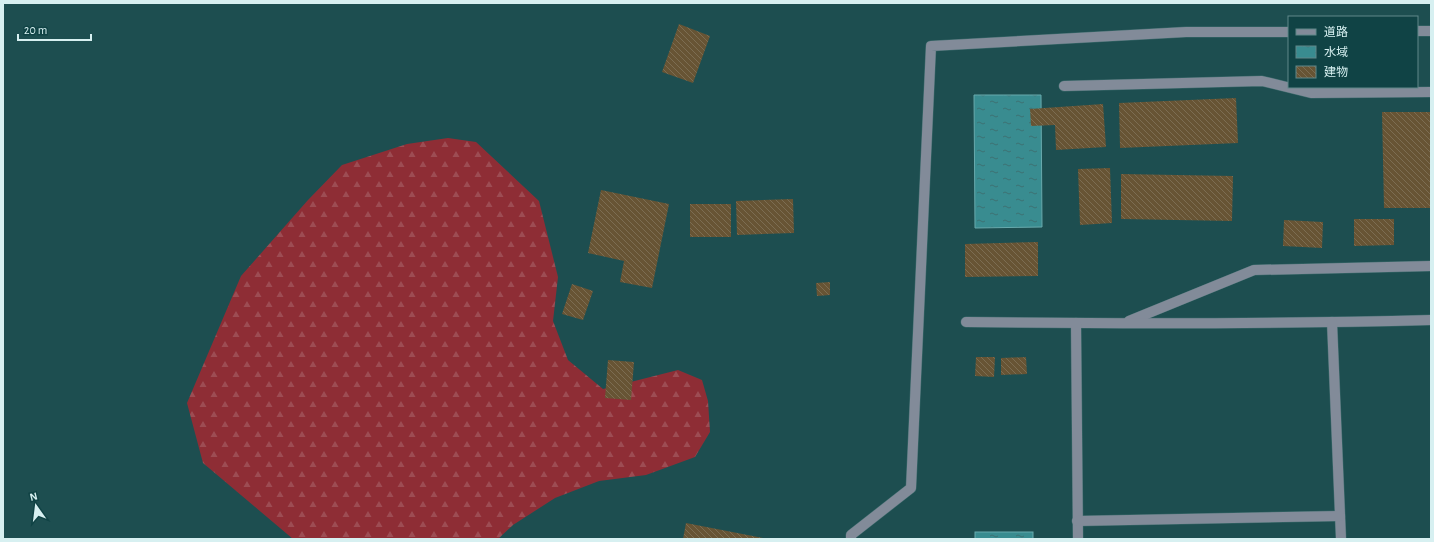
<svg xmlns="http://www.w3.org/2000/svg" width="1434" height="542" font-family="'Alegreya Sans','Noto Sans JP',sans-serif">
<defs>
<pattern id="forest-firs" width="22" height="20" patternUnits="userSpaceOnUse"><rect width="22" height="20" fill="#8e2d35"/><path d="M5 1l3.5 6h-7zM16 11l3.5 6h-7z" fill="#9d4c53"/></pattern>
<pattern id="water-ripples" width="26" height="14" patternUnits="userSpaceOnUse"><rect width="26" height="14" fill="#398c90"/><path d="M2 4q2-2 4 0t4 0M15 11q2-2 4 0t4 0" fill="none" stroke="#3c7173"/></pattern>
<pattern id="building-back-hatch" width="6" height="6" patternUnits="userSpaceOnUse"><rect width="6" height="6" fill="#675434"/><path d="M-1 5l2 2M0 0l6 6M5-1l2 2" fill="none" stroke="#7c6d52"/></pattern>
</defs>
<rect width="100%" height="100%" fill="#1d4e50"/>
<polygon fill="url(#forest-firs)" points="448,138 476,142 539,201 558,277 553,321 568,360 603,389 678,370 702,380 708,401 710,432 695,457 646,475 599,481 555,498 513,525 498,539 293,539 203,463 187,403 241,276 308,200 342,165 407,144"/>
<g fill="url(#water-ripples)" stroke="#68aaad">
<polygon points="974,95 1041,95 1042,227 975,228"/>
<rect x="975" y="532" width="58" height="7"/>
</g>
<g fill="url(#building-back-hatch)">
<polygon points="679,24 710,36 693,83 662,72"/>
<polygon points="1236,98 1238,143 1120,148 1119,103"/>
<polygon points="1103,104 1106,147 1056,150 1055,125 1031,126 1030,109"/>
<polygon points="1382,112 1431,112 1431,208 1384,208"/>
<polygon points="1110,168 1112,223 1080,225 1078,169"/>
<polygon points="1121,174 1233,176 1232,221 1121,219"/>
<polygon points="601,190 669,204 652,288 620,282 624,261 588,253"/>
<polygon points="793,199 794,233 737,235 736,201"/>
<rect x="690" y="204" width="41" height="33"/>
<polygon points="1354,219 1394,219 1394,245 1354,246"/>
<polygon points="1284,220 1323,222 1322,248 1283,246"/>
<polygon points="1038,242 1038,276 965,277 965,244"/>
<polygon points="830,282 830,295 817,296 816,283"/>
<polygon points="572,284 593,291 583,320 562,314"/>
<polygon points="976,357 995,357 994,377 975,376"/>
<polygon points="1026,357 1027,374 1001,375 1001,358"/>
<polygon points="608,360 634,362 631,400 605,398"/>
<polygon points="686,523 763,538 763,539 683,539"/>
</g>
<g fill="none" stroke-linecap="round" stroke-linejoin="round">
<g stroke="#3e6b6d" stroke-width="11">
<g id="minor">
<polyline points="1417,31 1431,31"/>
<polyline points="1064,86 1262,81 1311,93 1431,92"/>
<polyline points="1129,321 1254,270 1431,266"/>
<path d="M966,322C1121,324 1276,324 1431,320"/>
<polyline points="1332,322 1341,539"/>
<polyline points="1076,323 1078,539"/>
<polyline points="1077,521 1340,516"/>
<polyline points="851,539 851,535 911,488 931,46 1186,32 1289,32"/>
</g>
</g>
<use href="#minor" stroke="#828b99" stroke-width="10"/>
</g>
<rect width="1434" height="542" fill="none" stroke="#d7f0f1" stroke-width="8"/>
<rect x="1288" y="16" width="130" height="72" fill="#104345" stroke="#60888a"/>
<rect x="1296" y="29" width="20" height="6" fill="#828b99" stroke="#60888a"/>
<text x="1324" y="36" font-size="12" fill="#d7f0f1">道路</text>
<rect x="1296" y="46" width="20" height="12" fill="url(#water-ripples)" stroke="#60888a"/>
<text x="1324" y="56" font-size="12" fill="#d7f0f1">水域</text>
<rect x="1296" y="66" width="20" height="12" fill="url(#building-back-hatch)" stroke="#60888a"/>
<text x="1324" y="76" font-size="12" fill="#d7f0f1">建物</text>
<g transform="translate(36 506) rotate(346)" stroke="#104345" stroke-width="3" paint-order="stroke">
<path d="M0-3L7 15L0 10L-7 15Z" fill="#d7f0f1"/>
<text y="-6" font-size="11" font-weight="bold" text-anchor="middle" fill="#d7f0f1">N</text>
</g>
<path d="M18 34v6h73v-6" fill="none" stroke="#d7f0f1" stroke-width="2"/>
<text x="24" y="34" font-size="12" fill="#d7f0f1" stroke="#104345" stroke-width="3" paint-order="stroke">20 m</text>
</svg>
